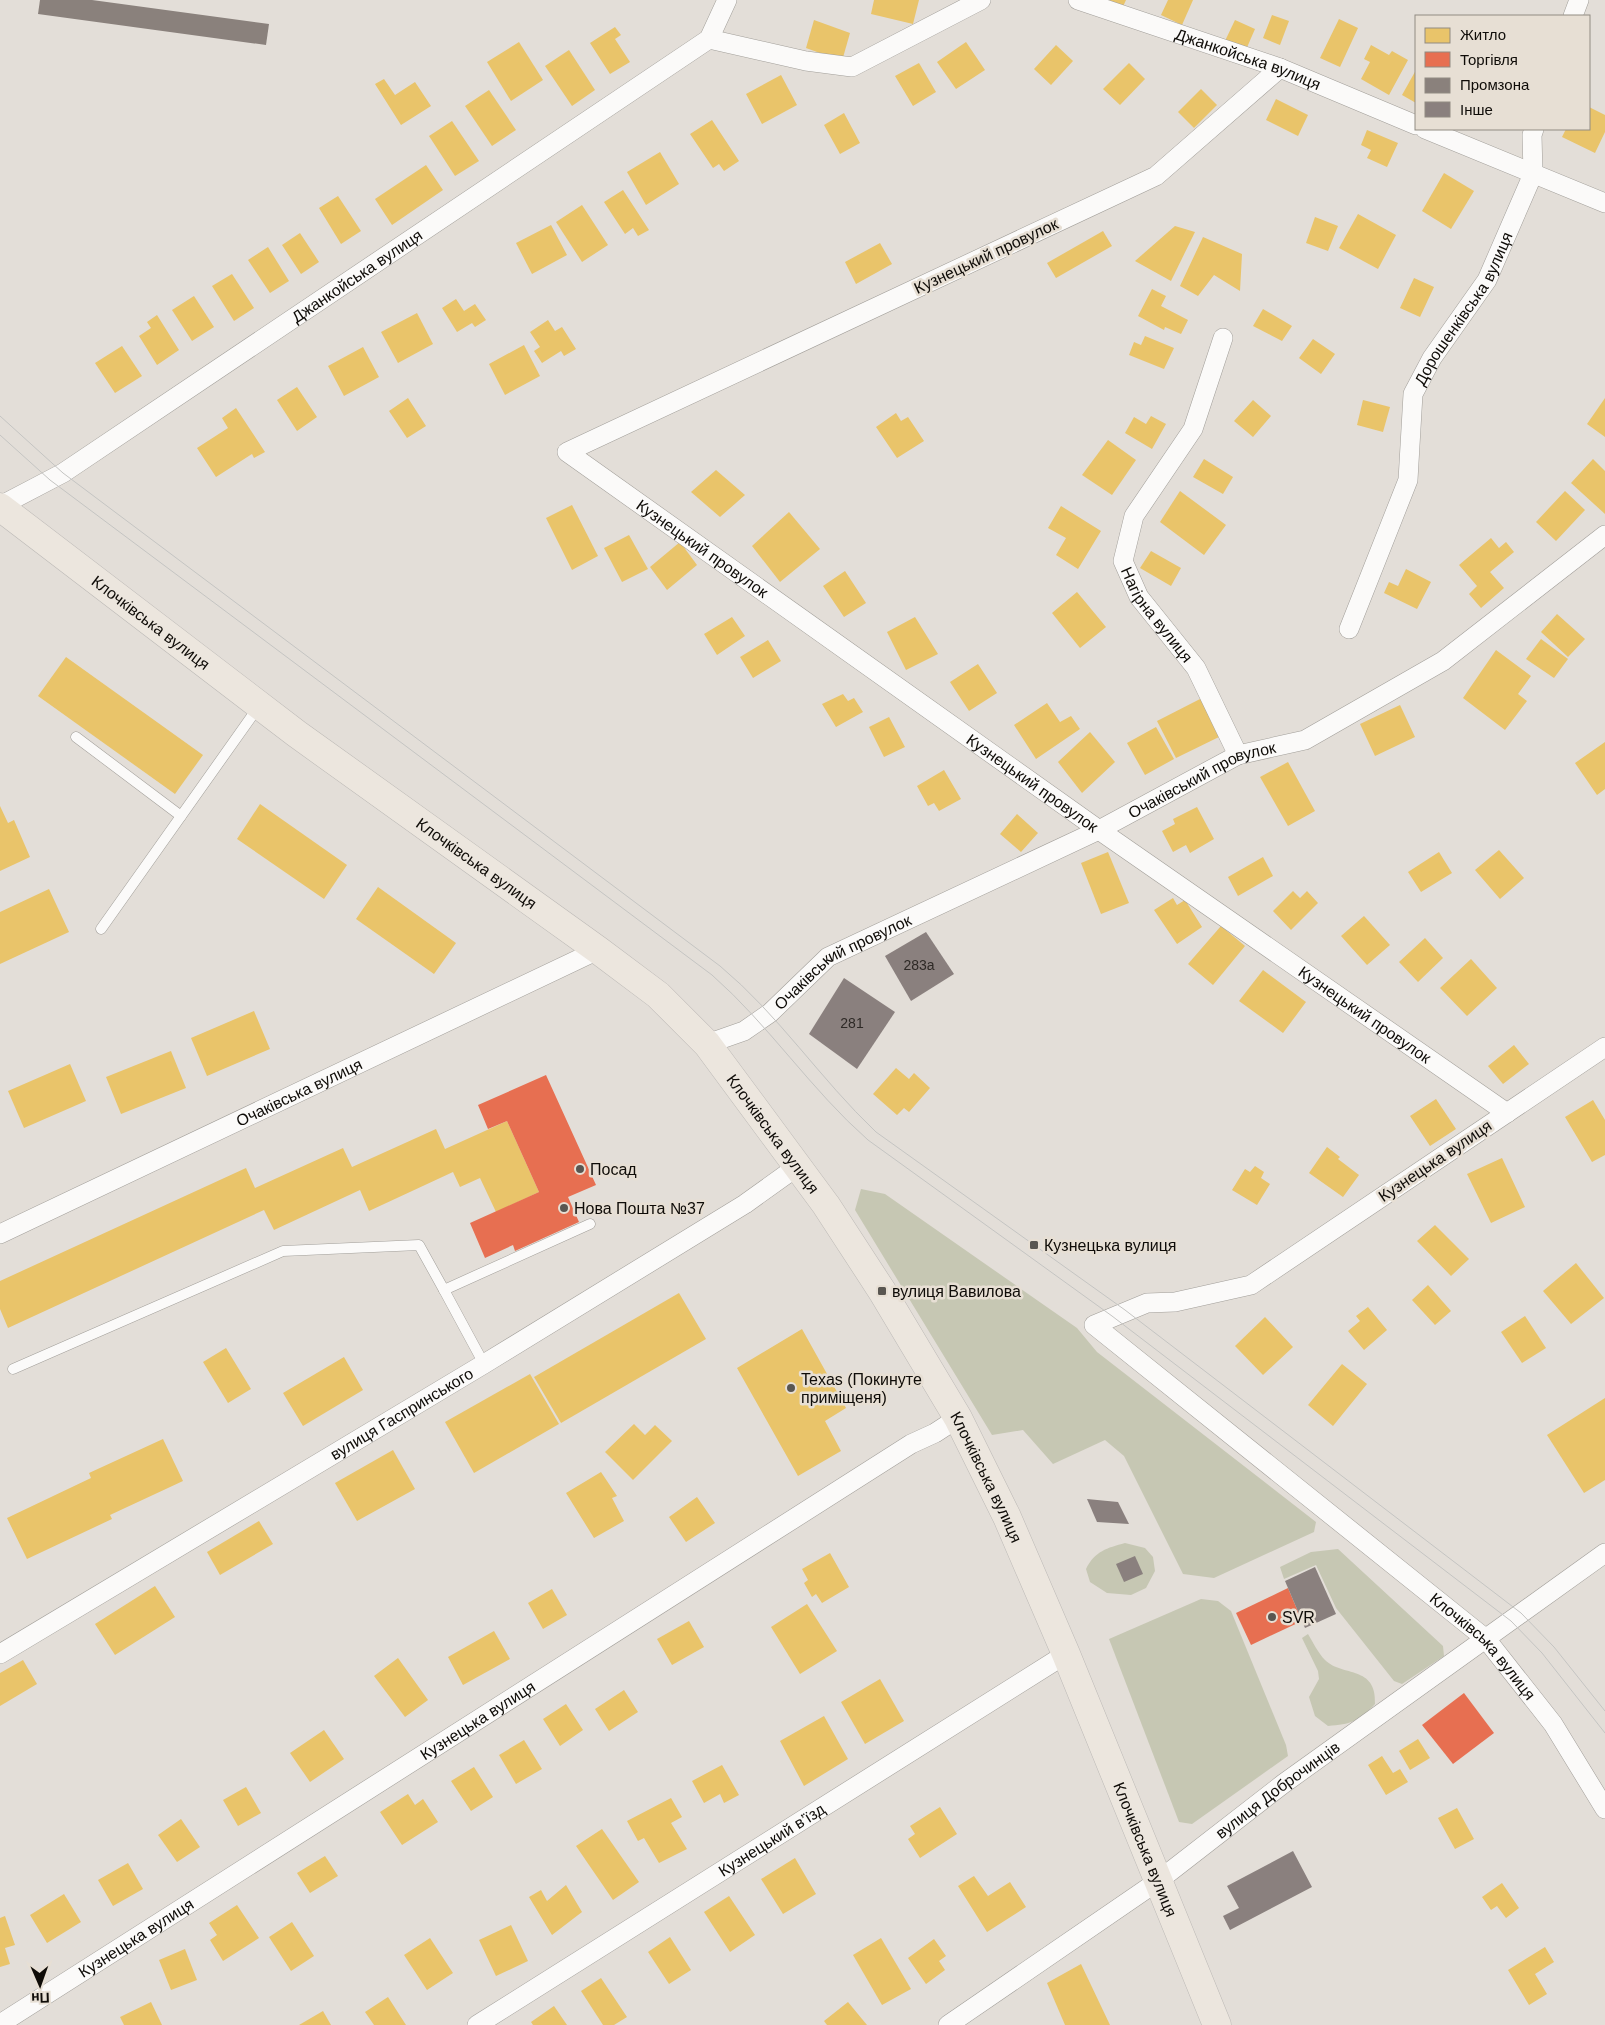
<svg xmlns="http://www.w3.org/2000/svg" width="1605" height="2025" font-family="Arial,sans-serif">
<rect width="100%" height="100%" fill="#e3ded8"/>
<g fill="#c6c7b3">
<polygon points="861,1189 885,1194 1077,1328 1097,1352 1316,1522 1314,1532 1214,1578 1183,1574 1124,1456 1105,1440 1053,1464 1023,1430 992,1435 855,1210"/>
<path d="M1125,1543L1145,1548L1153,1557L1155,1571L1146,1588L1131,1595L1107,1593L1090,1582L1086,1569C1095,1551 1107,1548 1125,1543Z"/>
<polygon points="1338,1549 1443,1646 1444,1656 1402,1684 1394,1681 1336,1608 1316,1565 1284,1579 1280,1567 1311,1552"/>
<polygon points="1201,1599 1218,1601 1231,1611 1286,1745 1288,1756 1192,1824 1179,1822 1109,1639"/>
<path d="M1308,1634C1313,1642 1318,1653 1325,1660C1342,1677 1377,1665 1375,1704C1358,1722 1351,1724 1328,1726L1315,1716L1309,1697L1319,1679L1318,1671L1302,1638Z"/>
</g>
<g fill="#e9c46a">
<polygon points="874,0 919,0 913,24 871,14"/>
<polygon points="1098,0 1126,0 1121,11"/>
<polygon points="1168,0 1193,0 1182,25 1161,15"/>
<polygon points="1272,15 1289,21 1280,45 1263,38"/>
<polygon points="1339,19 1358,28 1340,67 1320,58"/>
<polygon points="814,20 850,33 842,61 806,48"/>
<polygon points="1235,20 1255,29 1245,52 1224,43"/>
<polygon points="615,27 621,35 615,39 630,62 610,74 590,43"/>
<polygon points="519,42 543,80 511,101 487,62"/>
<polygon points="966,42 985,70 956,89 937,62"/>
<polygon points="1056,45 1073,61 1051,85 1034,69"/>
<polygon points="1371,45 1389,55 1392,51 1408,60 1389,95 1361,79 1370,62 1364,59"/>
<polygon points="569,50 595,90 572,106 545,66"/>
<polygon points="919,63 936,92 913,106 895,76"/>
<polygon points="1129,63 1145,79 1120,105 1103,89"/>
<polygon points="1416,70 1416,103 1402,95"/>
<polygon points="781,75 797,105 762,124 746,94"/>
<polygon points="384,79 395,95 415,82 431,106 401,125 375,84"/>
<polygon points="1201,89 1217,105 1194,128 1178,112"/>
<polygon points="489,90 516,130 492,146 465,106"/>
<polygon points="1276,99 1308,115 1298,136 1266,120"/>
<polygon points="1589,107 1605,115 1605,132 1595,153 1562,137 1566,129 1589,129"/>
<polygon points="844,113 860,143 840,154 824,125"/>
<polygon points="712,120 739,161 724,171 719,164 713,168 690,134"/>
<polygon points="452,121 479,161 455,176 429,136"/>
<polygon points="1367,130 1398,143 1387,167 1367,158 1371,150 1361,145"/>
<polygon points="660,152 679,184 646,205 627,172"/>
<polygon points="426,165 443,190 392,225 375,199"/>
<polygon points="1444,173 1474,191 1451,229 1422,211"/>
<polygon points="623,190 649,230 638,236 633,228 625,234 604,202"/>
<polygon points="338,196 361,231 341,244 319,208"/>
<polygon points="582,205 608,245 582,262 556,222"/>
<polygon points="1358,214 1396,235 1378,269 1339,248"/>
<polygon points="1315,217 1338,226 1328,251 1306,243"/>
<polygon points="551,225 567,255 532,274 516,243"/>
<polygon points="1175,226 1195,232 1171,281 1135,261"/>
<polygon points="1103,231 1112,246 1056,278 1047,263"/>
<polygon points="300,233 319,262 301,274 282,245"/>
<polygon points="1203,237 1242,254 1240,291 1214,275 1198,296 1180,286"/>
<polygon points="880,243 892,264 856,284 845,262"/>
<polygon points="268,247 289,281 270,293 248,260"/>
<polygon points="232,274 254,308 234,321 212,286"/>
<polygon points="1414,278 1434,287 1420,317 1400,308"/>
<polygon points="1152,289 1166,296 1161,306 1188,320 1181,334 1165,327 1164,330 1138,316"/>
<polygon points="194,296 214,327 192,341 172,310"/>
<polygon points="456,299 464,311 475,304 486,320 475,327 472,323 457,332 442,308"/>
<polygon points="1263,309 1292,326 1282,341 1253,326"/>
<polygon points="417,313 433,344 398,363 381,332"/>
<polygon points="157,315 179,350 157,365 139,336 151,328 147,322"/>
<polygon points="548,320 555,331 562,327 576,349 564,356 561,351 542,363 534,351 540,347 530,332"/>
<polygon points="1145,336 1174,348 1164,369 1129,355 1134,342 1141,345"/>
<polygon points="1313,339 1335,354 1321,374 1299,358"/>
<polygon points="524,345 540,376 505,395 489,364"/>
<polygon points="122,346 142,376 115,393 95,363"/>
<polygon points="363,347 379,377 344,396 328,366"/>
<polygon points="297,387 317,417 297,431 277,400"/>
<polygon points="408,398 426,426 407,438 389,411"/>
<polygon points="1605,398 1605,437 1587,424"/>
<polygon points="1253,400 1271,416 1253,437 1234,421"/>
<polygon points="1363,400 1390,407 1383,432 1357,425"/>
<polygon points="236,408 265,452 254,458 252,454 216,477 197,448 228,428 222,418"/>
<polygon points="896,413 901,421 908,417 924,441 897,458 876,427"/>
<polygon points="1151,416 1166,424 1152,449 1125,433 1134,417 1146,424"/>
<polygon points="1108,440 1136,460 1112,495 1082,475"/>
<polygon points="1204,459 1233,477 1223,494 1193,477"/>
<polygon points="1593,459 1605,471 1605,514 1571,483"/>
<polygon points="716,470 745,495 720,517 691,492"/>
<polygon points="1180,491 1226,525 1204,555 1160,522"/>
<polygon points="1565,491 1585,510 1556,541 1536,522"/>
<polygon points="572,505 598,556 572,570 546,518"/>
<polygon points="1061,506 1101,531 1078,569 1056,555 1066,538 1048,528"/>
<polygon points="789,512 820,549 780,582 752,546"/>
<polygon points="629,535 648,569 622,582 604,548"/>
<polygon points="1491,538 1499,548 1506,542 1514,552 1490,572 1504,588 1481,608 1469,594 1477,586 1459,565"/>
<polygon points="680,542 697,565 667,590 650,567"/>
<polygon points="1151,551 1181,568 1171,586 1140,568"/>
<polygon points="1406,569 1431,582 1417,609 1384,593 1389,582 1398,586"/>
<polygon points="845,571 866,603 844,617 823,586"/>
<polygon points="1077,592 1106,627 1080,648 1052,613"/>
<polygon points="1557,614 1585,639 1568,657 1541,632"/>
<polygon points="732,617 745,636 717,655 704,634"/>
<polygon points="915,617 938,654 906,670 887,632"/>
<polygon points="1541,639 1568,659 1554,678 1526,659"/>
<polygon points="768,640 781,661 753,678 740,657"/>
<polygon points="1496,650 1531,676 1518,694 1527,701 1505,730 1463,698"/>
<polygon points="66,657 203,755 175,794 38,696"/>
<polygon points="978,664 997,693 969,711 950,682"/>
<polygon points="843,694 848,701 854,698 863,712 836,727 822,704"/>
<polygon points="1202,698 1221,736 1176,758 1157,721"/>
<polygon points="1047,703 1060,722 1071,716 1080,729 1036,759 1014,725"/>
<polygon points="1400,705 1415,737 1375,756 1360,724"/>
<polygon points="889,717 905,747 884,757 869,727"/>
<polygon points="1156,727 1174,759 1145,775 1127,743"/>
<polygon points="1090,732 1115,762 1082,793 1058,762"/>
<polygon points="1605,742 1605,789 1597,795 1575,763"/>
<polygon points="1288,762 1315,811 1288,826 1260,777"/>
<polygon points="944,770 961,799 939,811 934,803 928,806 917,786"/>
<polygon points="260,804 347,865 324,899 237,839"/>
<polygon points="0,806 8,823 14,820 30,857 0,871"/>
<polygon points="1197,807 1214,839 1190,853 1186,845 1173,852 1162,831 1175,824 1173,819"/>
<polygon points="1017,814 1038,833 1021,852 1000,834"/>
<polygon points="1499,850 1524,878 1500,899 1475,870"/>
<polygon points="1108,852 1129,903 1101,914 1081,863"/>
<polygon points="1439,852 1452,873 1421,892 1408,872"/>
<polygon points="1263,857 1273,876 1238,896 1228,877"/>
<polygon points="378,887 456,943 434,974 356,919"/>
<polygon points="49,889 69,932 0,964 0,912"/>
<polygon points="1293,891 1300,898 1307,891 1318,903 1291,930 1273,911"/>
<polygon points="1173,898 1177,905 1185,900 1202,927 1177,944 1154,910"/>
<polygon points="1364,916 1390,945 1367,965 1341,936"/>
<polygon points="1221,926 1245,946 1213,985 1188,964"/>
<polygon points="1425,938 1443,958 1418,982 1399,962"/>
<polygon points="1471,959 1497,988 1467,1016 1440,988"/>
<polygon points="1263,970 1306,1002 1283,1033 1239,1001"/>
<polygon points="254,1011 270,1049 207,1076 191,1038"/>
<polygon points="1514,1045 1529,1064 1503,1084 1488,1066"/>
<polygon points="171,1051 186,1088 121,1114 106,1077"/>
<polygon points="70,1064 86,1101 24,1128 8,1091"/>
<polygon points="896,1068 909,1079 914,1073 930,1088 909,1112 904,1108 897,1115 873,1094"/>
<polygon points="1436,1099 1456,1129 1430,1146 1410,1116"/>
<polygon points="1593,1100 1605,1120 1605,1155 1592,1162 1565,1117"/>
<polygon points="507,1121 539,1192 496,1212 480,1178 460,1187 453,1172 369,1211 360,1190 274,1230 264,1210 8,1328 0,1309 0,1281 246,1168 255,1188 343,1148 352,1167 436,1129 445,1149"/>
<polygon points="1327,1147 1340,1157 1338,1159 1359,1175 1343,1197 1309,1173"/>
<polygon points="1502,1158 1525,1207 1491,1223 1467,1174"/>
<polygon points="1255,1166 1264,1172 1261,1178 1270,1184 1257,1205 1232,1190 1245,1169 1250,1172"/>
<polygon points="1435,1225 1469,1259 1451,1276 1417,1241"/>
<polygon points="1576,1263 1604,1298 1571,1324 1543,1291"/>
<polygon points="1428,1285 1451,1311 1435,1325 1412,1300"/>
<polygon points="679,1293 706,1339 561,1423 534,1377"/>
<polygon points="1368,1307 1387,1330 1364,1350 1348,1331 1360,1321 1356,1316"/>
<polygon points="1525,1316 1546,1348 1522,1363 1501,1332"/>
<polygon points="1265,1317 1293,1347 1263,1375 1235,1346"/>
<polygon points="802,1329 846,1408 825,1421 841,1451 798,1476 737,1368"/>
<polygon points="226,1348 251,1389 228,1403 203,1362"/>
<polygon points="344,1357 363,1390 303,1426 283,1393"/>
<polygon points="1342,1364 1367,1384 1333,1426 1308,1405"/>
<polygon points="530,1374 559,1424 474,1473 445,1422"/>
<polygon points="1605,1398 1605,1480 1584,1493 1547,1435"/>
<polygon points="634,1424 645,1435 655,1425 672,1441 633,1480 605,1452"/>
<polygon points="163,1439 183,1481 110,1515 112,1519 27,1559 7,1518 91,1478 89,1473"/>
<polygon points="393,1450 415,1489 357,1521 335,1483"/>
<polygon points="601,1472 617,1496 612,1498 624,1521 594,1538 566,1493"/>
<polygon points="697,1497 715,1523 686,1542 669,1517"/>
<polygon points="259,1521 273,1544 220,1575 207,1552"/>
<polygon points="830,1553 849,1587 822,1603 816,1594 812,1597 804,1583 808,1580 802,1569"/>
<polygon points="155,1586 175,1617 115,1655 95,1624"/>
<polygon points="552,1589 567,1615 543,1629 528,1603"/>
<polygon points="807,1604 837,1651 800,1674 771,1627"/>
<polygon points="689,1621 704,1647 672,1665 657,1639"/>
<polygon points="494,1631 510,1659 463,1685 448,1657"/>
<polygon points="398,1658 428,1700 405,1717 374,1676"/>
<polygon points="23,1660 37,1684 0,1706 0,1673"/>
<polygon points="880,1679 904,1721 865,1744 841,1702"/>
<polygon points="624,1690 638,1712 609,1731 595,1709"/>
<polygon points="566,1704 583,1730 560,1746 543,1719"/>
<polygon points="824,1716 848,1759 804,1786 780,1741"/>
<polygon points="324,1730 344,1759 310,1782 290,1753"/>
<polygon points="1418,1739 1430,1758 1410,1770 1399,1751"/>
<polygon points="524,1740 542,1769 516,1784 499,1755"/>
<polygon points="1382,1756 1393,1773 1400,1769 1408,1782 1386,1795 1368,1765"/>
<polygon points="722,1765 739,1795 724,1803 720,1794 704,1803 692,1781"/>
<polygon points="474,1767 493,1797 471,1811 451,1781"/>
<polygon points="246,1787 261,1813 238,1826 223,1800"/>
<polygon points="408,1794 415,1805 423,1799 438,1822 402,1845 380,1812"/>
<polygon points="671,1798 682,1817 671,1823 687,1849 659,1863 644,1838 638,1841 627,1821"/>
<polygon points="940,1807 957,1834 920,1858 908,1839 915,1834 910,1826"/>
<polygon points="1457,1808 1474,1839 1455,1849 1438,1818"/>
<polygon points="181,1819 200,1847 177,1862 158,1835"/>
<polygon points="602,1829 639,1882 613,1900 576,1846"/>
<polygon points="325,1856 338,1876 310,1893 297,1873"/>
<polygon points="795,1858 816,1894 783,1914 761,1879"/>
<polygon points="128,1863 143,1889 113,1906 98,1880"/>
<polygon points="974,1876 988,1896 1010,1882 1026,1907 987,1932 958,1886"/>
<polygon points="1502,1883 1519,1908 1506,1918 1497,1906 1491,1910 1482,1897"/>
<polygon points="566,1885 582,1912 552,1935 529,1897 541,1890 547,1901"/>
<polygon points="64,1894 81,1922 47,1943 30,1915"/>
<polygon points="729,1896 755,1935 730,1952 704,1912"/>
<polygon points="237,1905 259,1938 223,1961 210,1940 217,1935 209,1923"/>
<polygon points="5,1916 15,1945 5,1948 10,1964 0,1967 0,1918"/>
<polygon points="292,1922 314,1956 291,1971 269,1937"/>
<polygon points="511,1925 528,1961 496,1976 479,1940"/>
<polygon points="670,1937 691,1970 669,1984 648,1952"/>
<polygon points="430,1938 453,1973 427,1990 404,1955"/>
<polygon points="881,1938 911,1989 882,2005 853,1955"/>
<polygon points="934,1939 946,1956 939,1961 945,1970 926,1984 908,1958"/>
<polygon points="1545,1947 1554,1962 1535,1974 1547,1994 1529,2005 1508,1970"/>
<polygon points="185,1949 197,1980 171,1990 159,1960"/>
<polygon points="1081,1964 1110,2025 1065,2025 1047,1983"/>
<polygon points="601,1978 627,2017 614,2025 603,2025 581,1991"/>
<polygon points="388,1997 406,2025 374,2025 365,2012"/>
<polygon points="151,2002 162,2025 124,2025 120,2017"/>
<polygon points="848,2002 867,2025 827,2025 824,2021"/>
<polygon points="554,2006 567,2025 533,2025 531,2022"/>
<polygon points="323,2011 331,2025 299,2025"/>
</g>
<g fill="#e76f51">
<polygon points="546,1075 596,1185 568,1197 579,1222 515,1251 513,1245 485,1258 470,1223 539,1192 507,1121 488,1129 478,1105"/>
<polygon points="1288,1588 1302,1621 1251,1645 1236,1613"/>
<polygon points="1464,1693 1494,1733 1453,1764 1422,1725"/>
</g>
<polygon fill="#8a817c" points="40,0 92,0 269,24 266,45 38,14"/>
<g fill="#8a807e">
<polygon points="926,932 954,974 911,1001 885,956"/>
<polygon points="844,978 895,1012 857,1069 809,1034"/>
<polygon points="1087,1499 1118,1502 1129,1524 1097,1522"/>
<polygon points="1135,1556 1143,1574 1124,1582 1116,1564"/>
<polygon points="1315,1567 1336,1614 1305,1628 1285,1581"/>
<polygon points="1293,1851 1312,1887 1230,1930 1223,1916 1239,1908 1227,1886"/>
</g>
<g fill="none" stroke-linecap="round" stroke-linejoin="round">
<g stroke="#a19e99" stroke-width="11">
<g id="lane">
<polyline points="76,737 181,816"/>
<polyline points="101,929 259,706"/>
<polyline points="444,1290 484,1364"/>
<polyline points="13,1369 283,1251 419,1245 444,1290 590,1224"/>
</g>
</g>
<g stroke="#a19e99" stroke-width="20">
<g id="street">
<path id="s1" d="M1078,0L1280,68L1416,125"/>
<polyline points="1573,16 1579,0"/>
<polyline points="709,39 806,61 852,67 981,0"/>
<path id="s2" d="M1280,68L1156,176L567,452L1099,830L1507,1113"/>
<polyline points="1425,129 1605,203"/>
<path id="s3" d="M1223,338L1193,429L1134,516L1123,561L1139,597L1196,668L1238,755"/>
<path id="s4" d="M0,506L63,473L709,39L727,0"/>
<path id="s5" d="M1349,629L1408,480L1413,394L1432,358L1487,280L1533,174L1532,135L1534,129"/>
<path id="s6" d="M707,1044L744,1031L770,1013L828,957L1099,830L1238,755L1305,740L1443,661L1605,535"/>
<path id="s7" d="M1605,1047L1251,1285L1175,1302L1147,1303L1094,1325L1486,1639L1553,1724L1605,1809"/>
<path id="s8" d="M0,1234L598,950"/>
<path id="s9" d="M0,1654L484,1364L745,1204L798,1166"/>
<path id="s10" d="M0,2024L911,1444L935,1433L958,1418"/>
<path id="s11" d="M477,2025L1066,1654"/>
<path id="s12" d="M948,2025L1158,1881L1283,1784L1605,1553"/>
</g>
</g>
<g stroke="#bcb9b6" stroke-width="29">
<g id="primary">
<path id="s13" d="M0,507L297,734L598,950L658,995L707,1044L826,1205L882,1291L958,1418L1007,1517L1066,1654L1217,2025"/>
</g>
</g>
<use href="#lane" stroke="#fbfaf9" stroke-width="10"/>
<use href="#street" stroke="#fbfaf9" stroke-width="19"/>
<use href="#primary" stroke="#ece6de" stroke-width="28"/>
<g stroke="#c4c4c2" stroke-width="1">
<path d="M0,416L63,473L720,966C779,1015 820,1079 876,1132L1125,1310L1521,1613L1554,1647L1605,1711"/>
<path d="M0,435L50,480L712,975C769,1025 811,1090 868,1140L1112,1316L1511,1621L1542,1653L1605,1733"/>
</g>
</g>
<g fill="#595651" stroke="#e7dfd4" stroke-width="2">
<circle cx="580" cy="1169" r="5"/>
<circle cx="564" cy="1208" r="5"/>
<rect x="1029" y="1240" width="10" height="10" rx="2.5"/>
<rect x="877" y="1286" width="10" height="10" rx="2.5"/>
<circle cx="791" cy="1388" r="5"/>
<circle cx="1272" cy="1617" r="5"/>
</g>
<g text-anchor="middle" dominant-baseline="central" stroke-width="5" stroke-linejoin="round" paint-order="stroke">
<g font-size="14" fill="#2e2926">
<text x="919" y="965">283а</text>
<text x="852" y="1023">281</text>
</g>
<g font-size="16" fill="#0f0c08" stroke="#e7dfd4">
<text stroke="none"><textPath href="#s1" startOffset="180">Джанкойська вулиця</textPath></text>
<text transform="translate(986 256) rotate(-25)">Кузнецький провулок</text>
<text stroke="none"><textPath href="#s4" startOffset="425">Джанкойська вулиця</textPath></text>
<text stroke="none"><textPath href="#s5" startOffset="346">Дорошенківська вулиця</textPath></text>
<text stroke="none"><textPath href="#s2" startOffset="981">Кузнецький провулок</textPath></text>
<text stroke="none"><textPath href="#s3" startOffset="311">Нагірна вулиця</textPath></text>
<text stroke="none"><textPath href="#s13" startOffset="190">Клочківська вулиця</textPath></text>
<text stroke="none"><textPath href="#s6" startOffset="566">Очаківський провулок</textPath></text>
<text stroke="none"><textPath href="#s2" startOffset="1386">Кузнецький провулок</textPath></text>
<text stroke="none"><textPath href="#s13" startOffset="595">Клочківська вулиця</textPath></text>
<text stroke="none"><textPath href="#s6" startOffset="161">Очаківський провулок</textPath></text>
<text stroke="none"><textPath href="#s2" startOffset="1791">Кузнецький провулок</textPath></text>
<text stroke="none"><textPath href="#s8" startOffset="331">Очаківська вулиця</textPath></text>
<text stroke="none"><textPath href="#s13" startOffset="1000">Клочківська вулиця</textPath></text>
<text transform="translate(1435 1161) rotate(-34)">Кузнецька вулиця</text>
<text stroke="none"><textPath href="#s9" startOffset="468">вулиця Гаспринського</textPath></text>
<text stroke="none"><textPath href="#s13" startOffset="1405">Клочківська вулиця</textPath></text>
<text stroke="none"><textPath href="#s7" startOffset="1095">Клочківська вулиця</textPath></text>
<text stroke="none"><textPath href="#s10" startOffset="566">Кузнецька вулиця</textPath></text>
<text stroke="none"><textPath href="#s12" startOffset="405">вулиця Доброчинців</textPath></text>
<text stroke="none"><textPath href="#s11" startOffset="348">Кузнецький в’їзд</textPath></text>
<text stroke="none"><textPath href="#s13" startOffset="1810">Клочківська вулиця</textPath></text>
<text stroke="none"><textPath href="#s10" startOffset="161">Кузнецька вулиця</textPath></text>
</g>
<g font-size="16" fill="#0f0c08" stroke="#e7dfd4" text-anchor="start">
<text x="590" y="1169">Посад</text>
<text x="574" y="1208">Нова Пошта №37</text>
<text x="1044" y="1245">Кузнецька вулиця</text>
<text x="892" y="1291">вулиця Вавилова</text>
<text x="801" y="1379">Texas (Покинуте<tspan x="801" dy="18">приміщеня)</tspan></text>
<text x="1282" y="1617">SVR</text>
</g>
</g>
<rect x="1415" y="15" width="175" height="115" fill="#e7dfd4" stroke="#918b82"/>
<rect x="1425" y="28" width="25" height="15" fill="#e9c46a" stroke="#918b82"/>
<text x="1460" y="40" font-size="15" fill="#0f0c08">Житло</text>
<rect x="1425" y="52" width="25" height="15" fill="#e76f51" stroke="#918b82"/>
<text x="1460" y="65" font-size="15" fill="#0f0c08">Торгівля</text>
<rect x="1425" y="78" width="25" height="15" fill="#8a817c" stroke="#918b82"/>
<text x="1460" y="90" font-size="15" fill="#0f0c08">Промзона</text>
<rect x="1425" y="102" width="25" height="15" fill="#8a807e" stroke="#918b82"/>
<text x="1460" y="115" font-size="15" fill="#0f0c08">Інше</text>
<g transform="translate(40 1985) rotate(178)" stroke="#e7dfd4" stroke-width="4" paint-order="stroke">
<path d="M0-4L9 19L0 12L-9 19Z" fill="#0f0c08"/>
<text y="-8" font-size="14" font-weight="bold" text-anchor="middle" fill="#0f0c08">Пн</text>
</g>
</svg>
